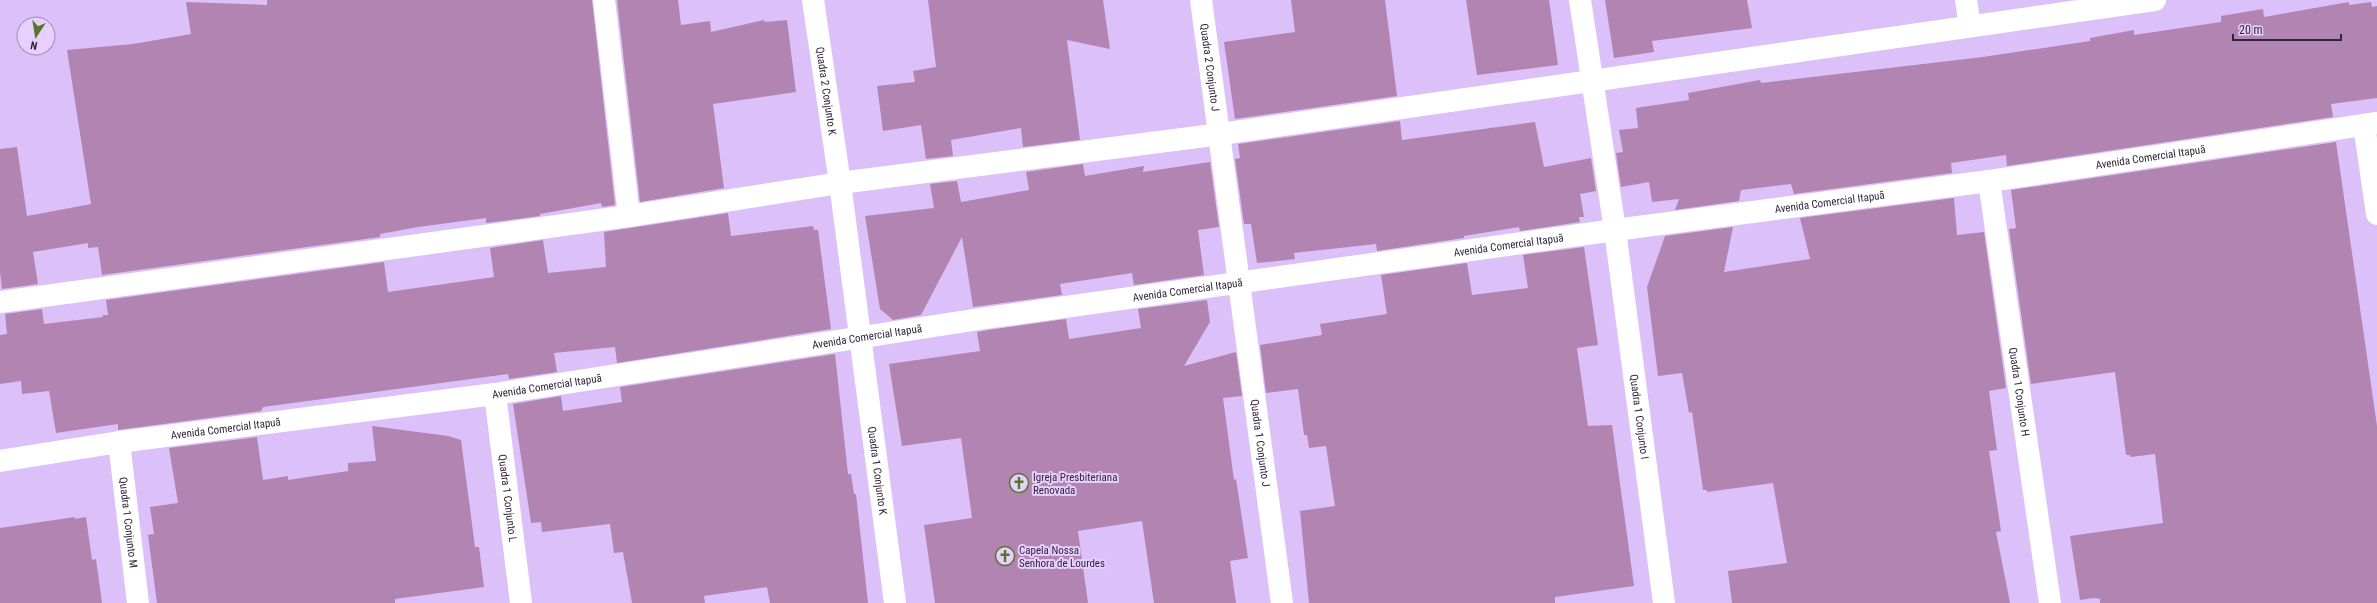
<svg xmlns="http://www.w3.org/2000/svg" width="2377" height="603" font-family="'Roboto Condensed',sans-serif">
<rect width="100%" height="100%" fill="#dcc0f9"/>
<g fill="#b284b1">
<polygon points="267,0 592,0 615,205 602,207 601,203 540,214 540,216 486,223 486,218 418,227 380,234 380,237 102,275 98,247 88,248 88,243 33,252 38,284 2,289 0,272 0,149 17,147 27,216 91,204 67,50 133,44 191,34 186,2 267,5"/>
<polygon points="617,0 678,0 681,25 710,21 711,32 764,20 765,22 787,20 796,92 713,104 724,188 640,202"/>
<polygon points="928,0 1103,0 1110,49 1067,40 1080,140 1023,147 1021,128 951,140 953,156 926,159 921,125 883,131 877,86 915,82 913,71 936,67"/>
<polygon points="1291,0 1385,0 1397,96 1235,119 1224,42 1295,32"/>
<polygon points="1466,0 1549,0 1558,65 1477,75"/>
<polygon points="1605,0 1747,0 1752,28 1652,41 1654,52 1614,58"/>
<polygon points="2349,2 2349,5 2371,2 2372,7 2377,6 2377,98 2331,104 2333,117 2007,166 2006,155 1951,163 1952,173 1794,194 1791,184 1741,190 1739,201 1675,210 1679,199 1652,202 1649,182 1621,187 1616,153 1623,152 1619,130 1638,128 1636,108 1689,100 1688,93 1760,80 1761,83 1983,57 2090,41 2090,38 2134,30 2134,35 2221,22 2221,16 2263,9 2264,17"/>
<polygon points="1400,121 1402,140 1535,122 1544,167 1591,158 1596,191 1580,194 1584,217 1579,217 1580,222 1520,231 1519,227 1464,236 1464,238 1377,251 1376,244 1294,253 1295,259 1257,263 1251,224 1244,224 1235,159 1240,158 1238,144"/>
<polygon points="2336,142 2377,426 2377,603 2100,603 2100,599 2094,598 2080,600 2070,536 2163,523 2155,454 2131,457 2130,455 2126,455 2115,372 2031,384 2009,229 2016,228 2011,190"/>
<polygon points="1210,162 1219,227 1198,230 1204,275 1134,285 1132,273 1060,284 1062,295 973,307 962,237 921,315 893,320 880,309 865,216 934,208 930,184 957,181 961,202 1029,190 1026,172 1083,164 1085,176 1144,166 1143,172"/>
<polygon points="1954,198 1957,235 1984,232 2006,388 1989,391 1997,450 1989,451 2001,531 1996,532 2010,603 1732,603 1728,571 1787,563 1773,483 1707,492 1707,490 1703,490 1692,412 1689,413 1682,373 1658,376 1647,287 1665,236 1733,227 1724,272 1810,259 1800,218"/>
<polygon points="728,213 731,236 813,226 814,230 818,230 831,329 617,363 615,347 554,353 557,372 509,379 508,374 263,407 261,411 118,430 118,424 56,433 49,391 22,394 21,381 0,384 0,335 7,334 5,314 42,309 44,324 103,317 103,315 108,315 106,300 384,262 388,292 494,277 490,248 543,240 548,273 606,267 604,232"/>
<polygon points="1584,247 1598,345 1577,348 1588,426 1612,425 1634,586 1555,597 1555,603 1309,603 1300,511 1335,506 1326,446 1309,448 1307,435 1304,435 1298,389 1266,393 1260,345 1322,335 1320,324 1387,314 1381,275 1467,263 1472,295 1528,288 1523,255"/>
<polygon points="1207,300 1210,322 1184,366 1236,352 1242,396 1223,398 1234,480 1236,479 1248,558 1230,561 1236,603 1154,603 1142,521 1078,531 1088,603 935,603 924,525 972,518 961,438 902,446 889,364 980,351 977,332 988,330 1066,319 1069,339 1141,328 1138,309"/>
<polygon points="835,354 848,474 851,474 854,494 856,494 868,603 770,603 767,587 704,596 705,603 632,603 623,552 614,553 610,524 542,532 541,522 531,523 513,404 561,396 563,411 622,402 620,387"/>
<polygon points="372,426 448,436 461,440 475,547 479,547 484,587 395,599 395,603 157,603 148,535 154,534 150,507 178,503 169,448 257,437 263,480 288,476 288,480 348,471 348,463 376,461"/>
<polygon points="75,517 75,519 86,517 92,560 96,559 102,603 0,603 0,528"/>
</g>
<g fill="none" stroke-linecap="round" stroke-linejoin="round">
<g stroke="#fff" stroke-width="22">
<polyline points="604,0 629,216"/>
<path id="s1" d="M813,0L840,183L895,603"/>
<path id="s2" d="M1201,0L1282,603"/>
<path id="s3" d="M1580,0L1615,230L1664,603"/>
<polyline points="1966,0 1970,26"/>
<polyline points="2364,125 2377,214"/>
<path id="s4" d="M1989,181L2050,603"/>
<polyline points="0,302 629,216 840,183 1221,134 2155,0"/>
<path id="s5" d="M495,394L521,603"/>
<path id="s6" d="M119,442L138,603"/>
<path id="s7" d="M0,461L119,442L495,394L986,318L1615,230L1989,181L2377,123"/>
</g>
</g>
<defs>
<g id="church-ring" transform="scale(1)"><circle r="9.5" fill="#e7d0fe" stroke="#587529" stroke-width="1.5"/><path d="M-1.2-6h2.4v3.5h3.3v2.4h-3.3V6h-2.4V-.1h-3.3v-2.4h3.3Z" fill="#587529"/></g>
</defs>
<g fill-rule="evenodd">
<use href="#church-ring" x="1019" y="483"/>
<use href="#church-ring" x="1005" y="556"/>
</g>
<g text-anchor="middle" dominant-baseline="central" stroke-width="4" stroke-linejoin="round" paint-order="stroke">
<g font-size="11" fill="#30253a" stroke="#e7d0fe">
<text stroke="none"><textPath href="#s2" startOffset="68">Quadra 2 Conjunto J</textPath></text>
<text stroke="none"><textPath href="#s1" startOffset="92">Quadra 2 Conjunto K</textPath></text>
<text stroke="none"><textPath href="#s7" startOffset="2172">Avenida Comercial Itapuã</textPath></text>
<text stroke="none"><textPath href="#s7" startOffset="1848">Avenida Comercial Itapuã</textPath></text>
<text stroke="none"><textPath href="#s7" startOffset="1524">Avenida Comercial Itapuã</textPath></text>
<text stroke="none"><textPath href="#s7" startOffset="1200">Avenida Comercial Itapuã</textPath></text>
<text stroke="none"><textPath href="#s7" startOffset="876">Avenida Comercial Itapuã</textPath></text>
<text stroke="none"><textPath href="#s7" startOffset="552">Avenida Comercial Itapuã</textPath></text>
<text stroke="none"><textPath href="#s4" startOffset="213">Quadra 1 Conjunto H</textPath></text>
<text stroke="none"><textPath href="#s3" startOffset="421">Quadra 1 Conjunto I</textPath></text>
<text stroke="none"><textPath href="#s7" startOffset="228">Avenida Comercial Itapuã</textPath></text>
<text stroke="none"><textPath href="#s2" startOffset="447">Quadra 1 Conjunto J</textPath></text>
<text stroke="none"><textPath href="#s1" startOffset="475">Quadra 1 Conjunto K</textPath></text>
<text stroke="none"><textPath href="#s5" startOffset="105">Quadra 1 Conjunto L</textPath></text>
<text stroke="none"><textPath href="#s6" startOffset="81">Quadra 1 Conjunto M</textPath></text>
</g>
<g font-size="11" fill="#30253a" stroke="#e7d0fe" text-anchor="start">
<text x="1033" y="477">Igreja Presbiteriana<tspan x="1033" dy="13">Renovada</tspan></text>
<text x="1019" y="550">Capela Nossa<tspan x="1019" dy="13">Senhora de Lourdes</tspan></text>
</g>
</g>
<g transform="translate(36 36) rotate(192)"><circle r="19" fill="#e7d0fe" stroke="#9e8cb0"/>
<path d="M0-3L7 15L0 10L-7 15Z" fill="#587529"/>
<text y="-6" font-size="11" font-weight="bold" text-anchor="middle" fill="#30253a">N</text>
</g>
<path d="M2233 34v6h108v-6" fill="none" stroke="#30253a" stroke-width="2"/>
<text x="2239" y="34" font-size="12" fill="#30253a" stroke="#e7d0fe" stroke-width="3" paint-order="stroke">20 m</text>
</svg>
